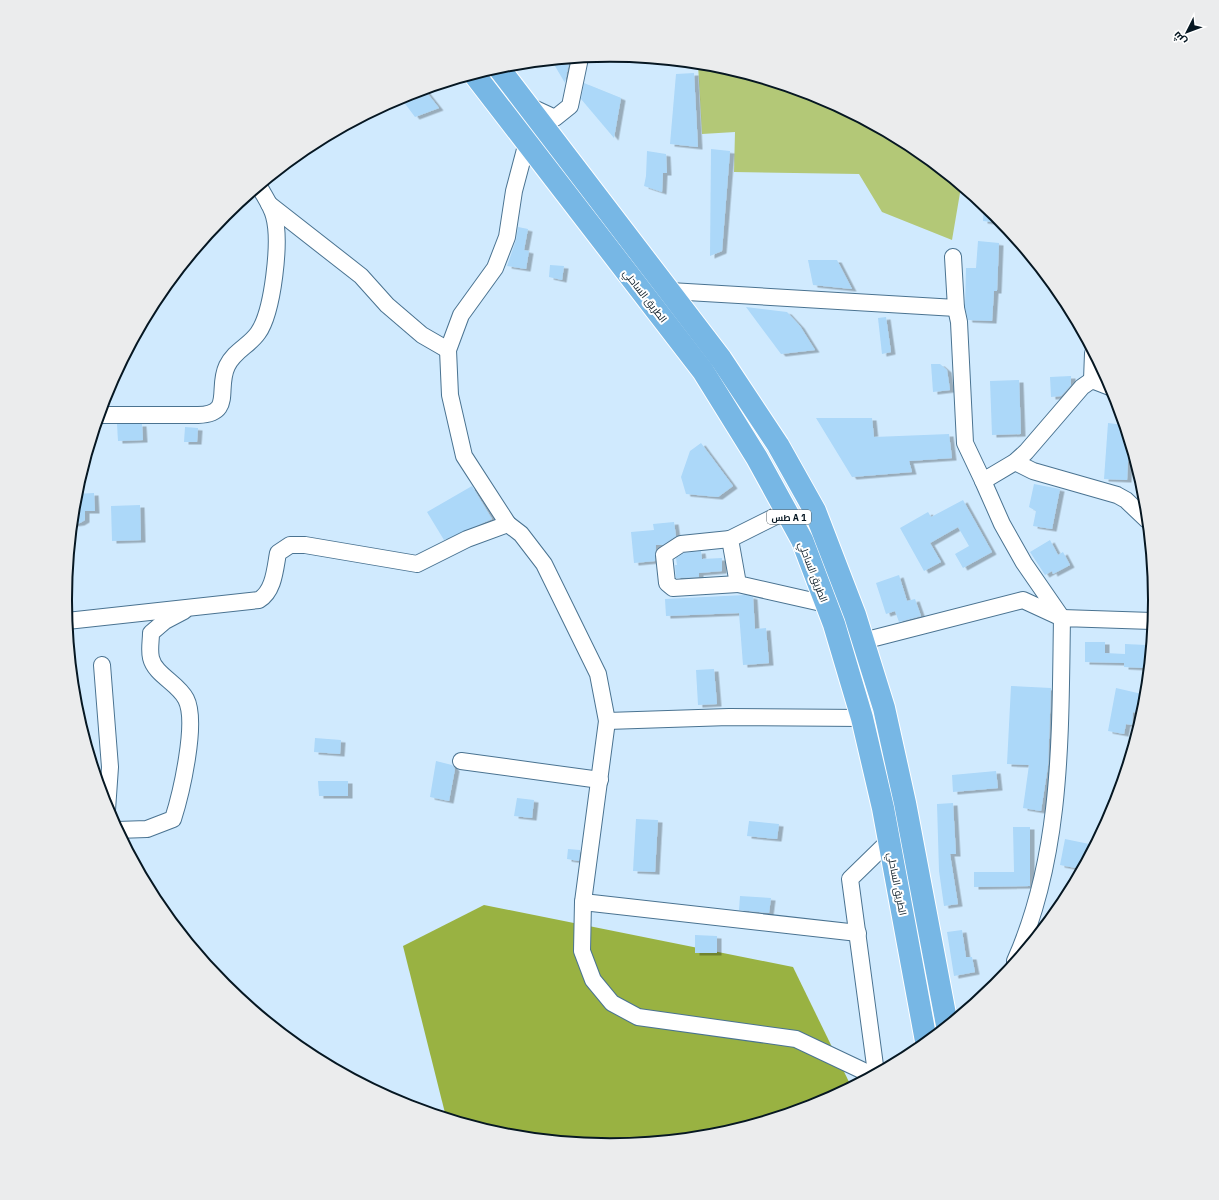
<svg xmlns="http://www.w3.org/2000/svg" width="1219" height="1200" font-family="'IBM Plex Sans',Cairo,sans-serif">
<defs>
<filter id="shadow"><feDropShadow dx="4.5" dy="2.5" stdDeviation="0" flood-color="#0004"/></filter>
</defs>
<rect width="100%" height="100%" fill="#d0eafe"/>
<polygon fill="#b3c877" points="698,64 716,66 818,97 912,147 961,187 952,240 882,212 859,174 734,172 735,132 702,134"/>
<polygon fill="#99b242" points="484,905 793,967 851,1086 818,1104 716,1135 609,1145 503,1134 446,1117 403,946"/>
<g fill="#acd8f9" filter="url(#shadow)">
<polygon points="570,59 567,72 565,83 552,61"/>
<polygon points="694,73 698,147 670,144 676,74"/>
<polygon points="584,83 621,98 614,138 581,99"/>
<polygon points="424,89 439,108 415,117 400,97"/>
<polygon points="711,149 730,151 722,251 710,256"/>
<polygon points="647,151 666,154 667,173 663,173 662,192 644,186 646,176"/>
<polygon points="984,206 995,215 1001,223 983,221"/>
<polygon points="518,227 528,229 524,250 529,251 526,269 507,266 516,240"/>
<polygon points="978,241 999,243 997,291 994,291 992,321 968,320 965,307 966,268 976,268"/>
<polygon points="808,260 837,260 852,289 813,285"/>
<polygon points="550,265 564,266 562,280 549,277"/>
<polygon points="746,307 787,312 800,326 815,350 781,354"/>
<polygon points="886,317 891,352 882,354 878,318"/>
<polygon points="931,364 940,364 947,370 950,390 933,392"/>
<polygon points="1071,376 1071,385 1061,396 1051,397 1050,377"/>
<polygon points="1019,380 1021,434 992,435 990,381"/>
<polygon points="816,418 872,418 874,437 949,434 952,458 909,461 912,472 852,477"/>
<polygon points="1108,423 1123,425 1129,444 1127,480 1104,479"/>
<polygon points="117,424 142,424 143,440 118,441"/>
<polygon points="185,427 198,428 197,442 184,442"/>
<polygon points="701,443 733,486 718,497 686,494 681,477 690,451"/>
<polygon points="1034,484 1060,489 1052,529 1033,526 1036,511 1029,507"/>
<polygon points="472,486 492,519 444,540 427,512"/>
<polygon points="94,493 95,511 85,511 85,520 80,523 72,524 75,494"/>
<polygon points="963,500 992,552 963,568 955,554 969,546 958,527 930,543 941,562 924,571 900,528 928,512 931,517"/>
<polygon points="140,505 141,540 112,541 111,506"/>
<polygon points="674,522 676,536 663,545 656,545 655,561 634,563 631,532 654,530 653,524"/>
<polygon points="1050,540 1058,555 1063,552 1070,565 1053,574 1052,571 1045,575 1030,552"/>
<polygon points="701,551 702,559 722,558 722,571 699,573 699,577 676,578 675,565 677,565 676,558 684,553"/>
<polygon points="899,575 907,601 915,599 921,616 899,622 895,611 886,614 876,583"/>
<polygon points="745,595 753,597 755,629 766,628 769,663 743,665 739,613 666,616 665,599"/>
<polygon points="1085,642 1105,642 1105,653 1125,654 1125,644 1146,645 1148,663 1145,663 1145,668 1124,667 1124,663 1085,662"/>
<polygon points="714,669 717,704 698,705 696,670"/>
<polygon points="1011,686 1051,688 1048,766 1041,811 1023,808 1029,765 1007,764"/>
<polygon points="1116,688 1142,694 1138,713 1133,712 1132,725 1126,724 1124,734 1108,731"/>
<polygon points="315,738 341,740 340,754 314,752"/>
<polygon points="436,761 452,765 455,769 449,801 430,797"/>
<polygon points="996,771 998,788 953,792 952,775"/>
<polygon points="318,781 348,781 348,796 319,796"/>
<polygon points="517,798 534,800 532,818 514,816"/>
<polygon points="953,803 956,854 950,854 958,904 944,906 939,871 937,804"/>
<polygon points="636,819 658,820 655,872 633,871"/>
<polygon points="749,821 779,824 777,839 747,836"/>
<polygon points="1013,827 1030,827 1030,886 974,887 974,872 1014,872"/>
<polygon points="1065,839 1094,845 1081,869 1060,865"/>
<polygon points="568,849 580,850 579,861 567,859"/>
<polygon points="740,896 771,898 769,913 739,910"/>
<polygon points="962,930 966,957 972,957 975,972 954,976 947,932"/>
<polygon points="695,935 717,936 717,953 695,953"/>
</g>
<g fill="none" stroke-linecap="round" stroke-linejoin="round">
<g stroke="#4a7391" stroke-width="18">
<g id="minor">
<polyline points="529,106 555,118 570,106 580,58"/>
<polyline points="527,142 514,191 507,237 495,268 461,315 448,350 450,395 464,456 508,524 521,534 544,564 598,674 607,721 583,902 582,951 593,980 612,1003 638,1017 796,1039 872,1075"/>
<polyline points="269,204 361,276 387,305 422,335 448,350"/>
<polyline points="670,291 956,308 953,257"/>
<polyline points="956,308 959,322 965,443 983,481 1015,462 1026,452 1082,387 1092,380 1110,387"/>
<polyline points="1092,380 1093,353"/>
<path d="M99,415H198C234,414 216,389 227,366C235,350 249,346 258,333C273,312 281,241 274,216C271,205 264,196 259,186"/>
<polyline points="1015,462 1033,471 1117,495 1126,500 1147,520"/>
<polyline points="786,511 730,539 738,584 826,604"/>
<polyline points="730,539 681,544 664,555 667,583 673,588 738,584"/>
<path d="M67,621L259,600C274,591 275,569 278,553L290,545H305L417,564L467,539L508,524"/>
<polyline points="863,641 1023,600 1062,618 1024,563 1002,524 983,481"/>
<polyline points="102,665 110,767 107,810"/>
<polyline points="607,721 729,717 862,718"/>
<polyline points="461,761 600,780"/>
<path d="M117,830L147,829L173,819C181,794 198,722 186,699C178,683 155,675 151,658C149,650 151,641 151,633L165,621L184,611"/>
<polyline points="583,902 858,933"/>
<path d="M1015,961C1063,853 1060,734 1062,618L1152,621"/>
<polyline points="876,1073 850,879 889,841"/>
</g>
</g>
<g stroke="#fff" stroke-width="24">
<g id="highway">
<polyline points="498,67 721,359 778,445 815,511 855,615 884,708 905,803 947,1025"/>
<polyline points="474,74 703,371 757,458 802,540 834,624 862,718 883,808 926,1041"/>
</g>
</g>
<use href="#minor" stroke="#fff" stroke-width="16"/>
<use href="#highway" stroke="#77b7e5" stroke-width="22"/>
</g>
<g text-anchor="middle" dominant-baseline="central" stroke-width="4" stroke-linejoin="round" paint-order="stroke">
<rect fill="#fff" stroke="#515d64" stroke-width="1" x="767" y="510" width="44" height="14" rx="3"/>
<g font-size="9" font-weight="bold" fill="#061722">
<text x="789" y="517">طس A 1</text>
</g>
<g font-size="10" fill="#061722" stroke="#fff">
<text transform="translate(645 296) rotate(52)">الطريق الساحلي</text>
<text transform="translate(813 572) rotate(69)">الطريق الساحلي</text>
<text transform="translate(897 884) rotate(79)">الطريق الساحلي</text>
</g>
</g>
<path d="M0 0H1219V1200H0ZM72 600a538 538 0 1 1 1076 0a538 538 0 1 1-1076 0Z" fill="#ebeced" fill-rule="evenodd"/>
<path fill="none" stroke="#061722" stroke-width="2" d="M72 600a538 538 0 1 1 1076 0a538 538 0 1 1-1076 0Z"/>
<g transform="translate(1187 32) rotate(228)" stroke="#ffffff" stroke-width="3" paint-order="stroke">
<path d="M0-3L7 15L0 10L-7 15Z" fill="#061722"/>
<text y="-6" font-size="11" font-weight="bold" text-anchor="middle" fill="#061722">ش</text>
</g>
</svg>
